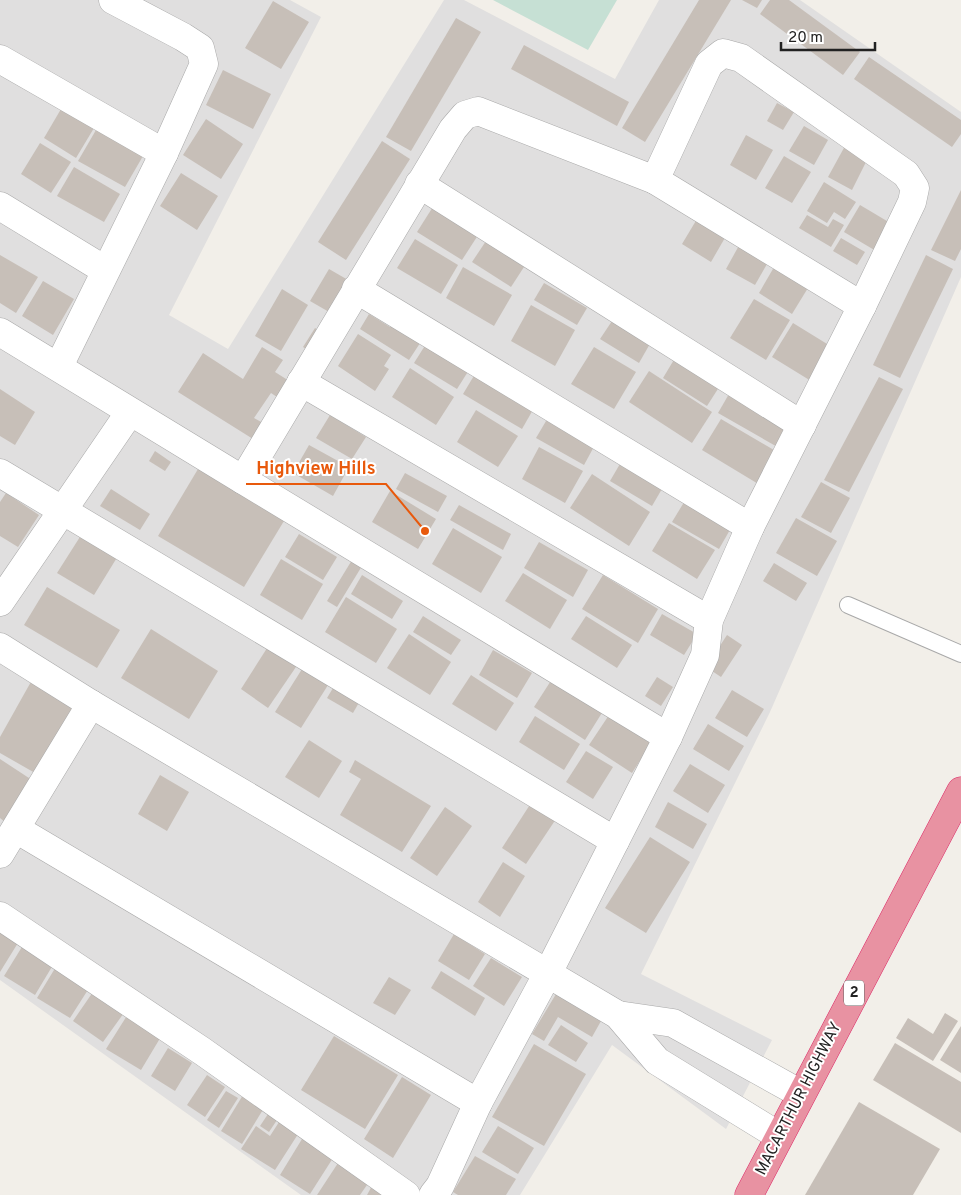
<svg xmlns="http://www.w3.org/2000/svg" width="961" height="1195" font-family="Overpass,sans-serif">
<rect width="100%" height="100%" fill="#f2efe9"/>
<polygon fill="#e0dfdf" points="0,0 290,0 321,17 169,315 228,349 444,0 464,0 615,79 659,0 800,0 961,112 961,277 770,712 641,974 772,1040 726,1129 612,1045 520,1195 301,1195 0,980"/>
<polygon fill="#c6e0d4" points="493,0 617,0 588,50"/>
<g fill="#c7bfb8">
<polygon points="699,0 731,0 645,142 622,128"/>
<polygon points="742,0 762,0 757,8"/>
<polygon points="770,0 789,0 860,52 843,75 760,14"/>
<polygon points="273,1 309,22 281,69 245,48"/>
<polygon points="456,18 481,32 411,151 386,137"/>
<polygon points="524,45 629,102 617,126 511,69"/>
<polygon points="869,57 961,120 961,134 952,147 854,79"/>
<polygon points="223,70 271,94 253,129 206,105"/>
<polygon points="777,103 794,112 783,130 767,121"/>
<polygon points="61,109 94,128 76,158 44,138"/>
<polygon points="206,119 243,144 221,179 183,155"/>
<polygon points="804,126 828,140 814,165 789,151"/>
<polygon points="96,130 143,156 125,187 78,161"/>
<polygon points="746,135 773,150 756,180 730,165"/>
<polygon points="382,141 410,159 346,260 318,242"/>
<polygon points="40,143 71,162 51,193 21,174"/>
<polygon points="845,146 868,158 852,190 828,177"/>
<polygon points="784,156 811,172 792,203 765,188"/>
<polygon points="74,167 120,194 104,222 57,196"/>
<polygon points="181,173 218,196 197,230 160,206"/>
<polygon points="824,182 856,202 845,219 834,212 827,223 807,211"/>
<polygon points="961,190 961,249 955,261 931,250"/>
<polygon points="436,202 482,229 462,260 417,232"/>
<polygon points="860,205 892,224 876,251 844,232"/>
<polygon points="807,215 828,227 833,219 844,225 831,247 799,228"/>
<polygon points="697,219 726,236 711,262 682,244"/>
<polygon points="841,238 865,252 857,265 833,251"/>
<polygon points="415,239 458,265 441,294 397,268"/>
<polygon points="742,240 771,257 755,285 726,269"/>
<polygon points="486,241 524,267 511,287 472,262"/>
<polygon points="0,255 38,277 16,313 0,303"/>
<polygon points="926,255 953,269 900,378 873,365"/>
<polygon points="777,262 811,283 792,314 759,293"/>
<polygon points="463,267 512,295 494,326 446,298"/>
<polygon points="329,269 355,284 336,316 310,301"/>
<polygon points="43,281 74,299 53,335 22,316"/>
<polygon points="544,283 587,308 577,325 534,300"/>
<polygon points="282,289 308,305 281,351 255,336"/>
<polygon points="754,299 790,320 766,360 730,338"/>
<polygon points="531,305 575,330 555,366 511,341"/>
<polygon points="369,314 390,327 395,318 424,337 409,360 360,329"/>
<polygon points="614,318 651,342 639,363 600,339"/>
<polygon points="793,323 832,347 811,381 772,357"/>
<polygon points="315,328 320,331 309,351 303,347"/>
<polygon points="358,334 391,355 384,366 389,369 375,391 338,366"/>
<polygon points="426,344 469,370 457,389 414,363"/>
<polygon points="262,347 283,360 275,372 294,384 283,401 271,393 254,418 263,423 253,439 178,392 203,353 243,379"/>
<polygon points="594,347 636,372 614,409 571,384"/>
<polygon points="678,353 723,381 707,406 663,378"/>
<polygon points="410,368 454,397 436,425 392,397"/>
<polygon points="649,371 712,412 692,443 629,402"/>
<polygon points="475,374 534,408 522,429 463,394"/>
<polygon points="879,377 903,389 849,492 824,480"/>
<polygon points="733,387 796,424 781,449 718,413"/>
<polygon points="0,389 35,412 15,445 0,436"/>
<polygon points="476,410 518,436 498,467 457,442"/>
<polygon points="330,415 366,437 352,459 316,438"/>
<polygon points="549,416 596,443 584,465 536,438"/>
<polygon points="721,419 779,453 760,485 702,450"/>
<polygon points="309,445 349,467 333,496 293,473"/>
<polygon points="539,447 583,471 565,503 522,479"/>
<polygon points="155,451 171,462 165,471 149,461"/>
<polygon points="624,457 666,482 652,506 610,481"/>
<polygon points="201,464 287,516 244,587 158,536"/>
<polygon points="405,473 447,496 438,512 396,489"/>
<polygon points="592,474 650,512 629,546 570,508"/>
<polygon points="821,482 850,498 831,533 801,517"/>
<polygon points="111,489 150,514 140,530 100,506"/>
<polygon points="390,491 436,519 418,549 372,522"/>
<polygon points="6,493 39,515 18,547 0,536 0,502"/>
<polygon points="689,494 735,521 719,549 672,522"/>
<polygon points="459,505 511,534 503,550 450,520"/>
<polygon points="796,518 837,541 817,576 776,553"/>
<polygon points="669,523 715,550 697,579 652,551"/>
<polygon points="453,528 502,557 481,593 432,564"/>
<polygon points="85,529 121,551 94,595 57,573"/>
<polygon points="299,534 337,557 323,580 285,557"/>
<polygon points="539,542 588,570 573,597 524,568"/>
<polygon points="281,559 323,584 302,620 260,595"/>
<polygon points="352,560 362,566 337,607 327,601"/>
<polygon points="774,563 807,583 796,601 763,581"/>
<polygon points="523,573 567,600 550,629 505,601"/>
<polygon points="362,575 403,601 392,619 351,594"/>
<polygon points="603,575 658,609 638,643 582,609"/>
<polygon points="47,587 120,630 97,668 24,625"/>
<polygon points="346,597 397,629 376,663 325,632"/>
<polygon points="662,614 697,634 684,655 650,635"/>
<polygon points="423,616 461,640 451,655 413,632"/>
<polygon points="586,616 632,645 617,668 571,639"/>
<polygon points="151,629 218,671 189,719 121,678"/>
<polygon points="409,634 451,662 430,695 387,668"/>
<polygon points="727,635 742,645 721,677 706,667"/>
<polygon points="269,645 298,664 268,708 241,689"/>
<polygon points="493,650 532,673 517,698 479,675"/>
<polygon points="302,669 328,685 301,728 275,712"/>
<polygon points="471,675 514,703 496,731 452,704"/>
<polygon points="554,676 605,708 585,740 534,707"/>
<polygon points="657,677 673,687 661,706 645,696"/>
<polygon points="32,680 74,705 35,773 0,753 0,737"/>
<polygon points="336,683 361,699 353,713 327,698"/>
<polygon points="732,690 764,709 747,737 715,718"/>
<polygon points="613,709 655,737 632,773 589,745"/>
<polygon points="535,716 580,744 564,770 519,742"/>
<polygon points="708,724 744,746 729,771 693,749"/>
<polygon points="309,740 342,761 319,798 285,777"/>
<polygon points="586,751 613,767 593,799 566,782"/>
<polygon points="0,759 32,780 5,822 0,818"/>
<polygon points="355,760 431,806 402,852 340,815 361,779 349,772"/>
<polygon points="690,764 725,785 708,813 673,791"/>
<polygon points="160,775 189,792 167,831 138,814"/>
<polygon points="668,802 707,824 693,849 655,827"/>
<polygon points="531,803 556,819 526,864 502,848"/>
<polygon points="445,807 472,826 437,876 410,858"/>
<polygon points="650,837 690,862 646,933 605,908"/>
<polygon points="503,862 525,876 500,917 478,902"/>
<polygon points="0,925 21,938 0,972"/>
<polygon points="454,934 485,954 469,980 438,961"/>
<polygon points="25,942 56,960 35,995 4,976"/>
<polygon points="491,958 522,977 504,1006 473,986"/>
<polygon points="57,965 91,985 70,1018 37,998"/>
<polygon points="441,971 485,998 475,1016 431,988"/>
<polygon points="389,977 411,990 395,1015 373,1003"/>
<polygon points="95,989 126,1010 103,1042 73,1021"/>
<polygon points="556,994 601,1021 592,1037 558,1017 544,1041 532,1034"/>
<polygon points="945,1013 958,1021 933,1061 896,1038 908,1018 933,1034"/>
<polygon points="128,1014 162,1035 141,1070 106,1049"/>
<polygon points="561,1025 588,1043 576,1062 548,1045"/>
<polygon points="961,1026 961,1073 940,1060"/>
<polygon points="334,1036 398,1075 365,1129 301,1090"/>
<polygon points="895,1043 961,1082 961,1133 873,1080"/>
<polygon points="534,1044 586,1074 544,1146 492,1117"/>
<polygon points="168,1048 192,1063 175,1091 151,1076"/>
<polygon points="207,1075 225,1087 205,1117 187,1105"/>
<polygon points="402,1077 431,1095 393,1158 364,1139"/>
<polygon points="226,1091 238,1098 219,1128 207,1120"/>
<polygon points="243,1095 264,1108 242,1144 221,1131"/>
<polygon points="859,1102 940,1149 913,1195 805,1195"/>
<polygon points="272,1108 281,1114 269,1132 260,1126"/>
<polygon points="281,1119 300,1131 275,1170 241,1149 256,1126 270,1136"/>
<polygon points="498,1126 534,1148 518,1174 482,1152"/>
<polygon points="302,1139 333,1158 310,1194 280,1175"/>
<polygon points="475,1156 516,1179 506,1195 458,1195 453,1192"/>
<polygon points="338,1163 369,1182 360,1195 317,1195"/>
<polygon points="373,1184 390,1195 367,1195"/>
</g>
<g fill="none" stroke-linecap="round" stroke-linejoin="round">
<g stroke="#a9a9a9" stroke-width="18">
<polyline id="lane" points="848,605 961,654"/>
</g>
<g stroke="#a9a9a9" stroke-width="29">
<g id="street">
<polyline points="0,59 164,153"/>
<polyline points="655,180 862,306"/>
<polyline points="419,184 802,425"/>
<polyline points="0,206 105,270"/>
<polyline points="356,289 750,527"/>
<polyline points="0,332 243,480 453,129 465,115 478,111 655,180 709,64 723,53 741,58 906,174 915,188 912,202 862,306 750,527 709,620 705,655 668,737 548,973 478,1103 440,1186 433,1195"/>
<polyline points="59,366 164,153 204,64 200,48 183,37 113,0"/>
<polyline points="301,382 709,620"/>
<polyline points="0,473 615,841"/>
<polyline points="243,480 668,737"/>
<polyline points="0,602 130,412"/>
<polyline points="0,647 91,704 618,1015 657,1061 779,1136"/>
<polyline points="16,829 478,1103"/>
<polyline points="0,854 91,704"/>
<polyline points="0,916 202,1051 406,1195"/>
<polyline points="618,1015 673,1023 801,1094"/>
</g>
</g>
<g stroke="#dc2a67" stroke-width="29">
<polyline id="highway" points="749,1195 961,791"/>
</g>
<use href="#lane" stroke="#fff" stroke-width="16"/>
<use href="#street" stroke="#fff" stroke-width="28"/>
<use href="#highway" stroke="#e892a2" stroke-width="28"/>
</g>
<g text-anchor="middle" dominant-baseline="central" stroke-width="4" stroke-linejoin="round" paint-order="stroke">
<rect fill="#fff" stroke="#646464" stroke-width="1" x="844" y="980.5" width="20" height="25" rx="4"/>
<g font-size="15" font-weight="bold" fill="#222">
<text x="854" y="993">2</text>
</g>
<g font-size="16" fill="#222" stroke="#fff">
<text transform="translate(799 1099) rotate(-63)">MACARTHUR HIGHWAY</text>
</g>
</g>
<path fill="none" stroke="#e8590c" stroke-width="2" d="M425 531L386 484H246"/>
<circle fill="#e8590c" stroke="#fff" stroke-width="2" cx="425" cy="531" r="5"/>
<g font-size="18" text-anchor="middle" font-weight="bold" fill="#e8590c" stroke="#fff" stroke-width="4" stroke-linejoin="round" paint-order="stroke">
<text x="316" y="474">Highview Hills</text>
</g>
<path d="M781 42v8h94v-8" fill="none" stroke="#222222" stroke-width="2.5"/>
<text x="788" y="42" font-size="15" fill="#222222" stroke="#ffffff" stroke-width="4" paint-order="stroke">20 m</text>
</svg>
